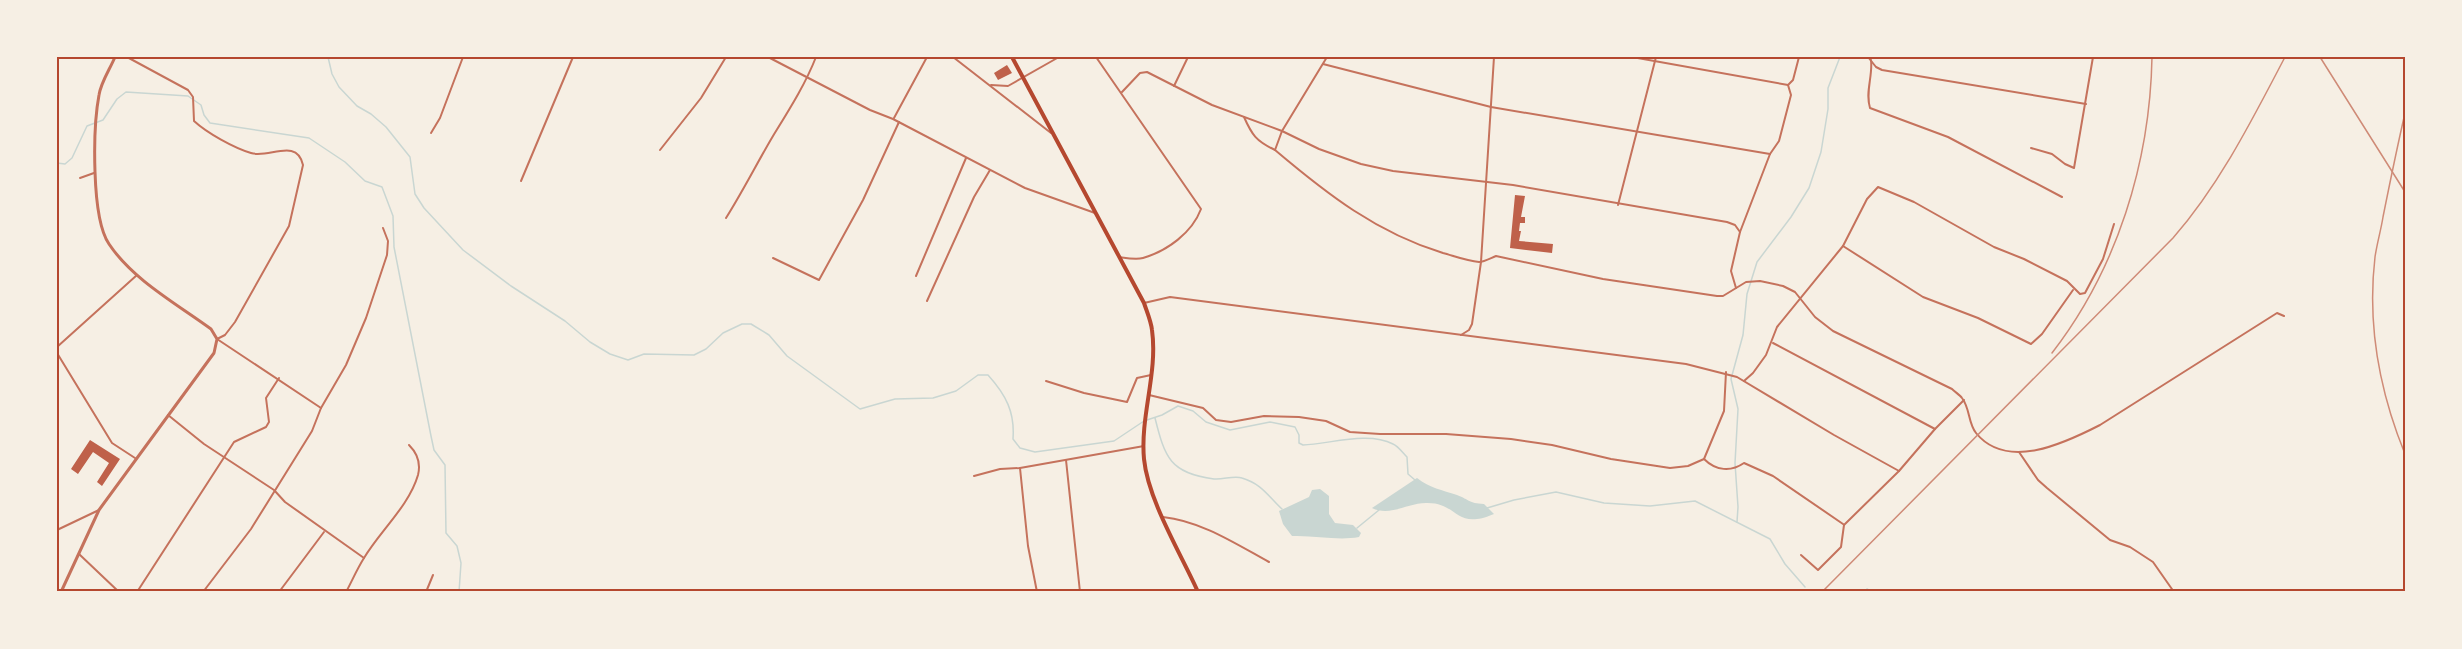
<svg xmlns="http://www.w3.org/2000/svg" width="2462" height="649" font-family="Mulish,sans-serif">
<rect width="100%" height="100%" fill="#f6efe4"/>
<g fill="#c9d6d2">
<path d="M1417,478C1430,488 1442,490 1457,495C1470,500 1468,503 1484,504L1494,514C1454,531 1459,502 1426,503C1407,503 1390,517 1372,508Z"/>
<path d="M1320,489L1329,496V514L1335,523L1353,525L1361,533L1359,537C1337,541 1315,535 1292,536L1283,524L1279,511L1309,497L1312,490Z"/>
</g>
<g fill="none" stroke-linecap="round" stroke-linejoin="round">
<g stroke="#c9d6d2" stroke-width="1.5">
<path d="M328,57L332,74L339,87L357,106L371,114L386,127L410,157L415,194L424,208L463,250L511,286L565,321L590,342L610,354L628,360L644,354L694,355L706,349L723,333L742,324H751L769,335L787,356L860,409L895,399L933,398L956,391L978,375H988C1006,395 1015,412 1013,439L1020,448L1035,452L1114,441L1144,421L1162,415L1178,406L1193,411L1206,422L1230,430L1270,422L1295,427L1299,435V443L1303,445C1330,444 1368,431 1393,444C1398,446 1403,453 1407,457L1408,474L1415,480"/>
<polyline points="57,163 65,164 72,158 87,126 103,120 117,99 126,92 188,96 201,105 204,115 210,123 309,138 345,162 365,181 382,187 393,216 394,247 431,436 434,450 445,465 446,533 457,546 461,563 459,592"/>
<path d="M1155,418C1165,458 1170,473 1214,479C1223,480 1234,475 1242,478C1262,484 1268,496 1282,509"/>
<polyline points="1487,508 1514,500 1556,492 1604,503 1650,506 1695,501 1770,539 1785,564 1805,587"/>
<polyline points="1737,522 1738,507 1735,463 1738,409 1731,379 1743,335 1747,294 1757,262 1791,217 1809,188 1821,152 1828,109 1828,88 1840,57"/>
<polyline points="1357,528 1379,510"/>
<polyline points="1865,592 1867,589 1872,592"/>
</g>
</g>
<g fill="#bf614a">
<polygon points="1007,65 1012,73 998,80 994,73"/>
<polygon points="1515,195 1525,196 1521,217 1525,217 1525,223 1520,223 1519,231 1521,231 1519,241 1553,244 1552,253 1510,248"/>
<polygon points="90,440 120,459 102,486 97,482 109,463 93,452 78,474 71,469"/>
</g>
<g fill="none" stroke-linecap="round" stroke-linejoin="round">
<g stroke="#c5725c" stroke-width="2">
<path d="M127,57L188,90L193,97L194,121C207,133 234,148 251,153C268,159 297,137 303,165L289,226L235,322L225,335L217,339"/>
<polyline points="768,57 870,110 893,119 1025,188 1095,213"/>
<polyline points="953,57 1051,133"/>
<path d="M1096,57L1201,209C1192,233 1167,251 1143,258C1136,260 1126,258 1119,257"/>
<path d="M1327,57L1282,131L1275,150C1327,194 1377,233 1443,253C1454,256 1467,261 1479,262C1484,262 1491,258 1496,256L1603,279L1717,296H1723L1746,282L1760,281L1783,286L1795,292L1815,317L1833,331L1952,389C1955,392 1960,395 1962,398C1970,408 1968,423 1976,433C2007,471 2065,443 2100,425L2277,313L2284,316"/>
<polyline points="1632,57 1788,85"/>
<polyline points="1868,57 1876,67 1882,70 2086,104"/>
<path d="M1871,60C1873,76 1865,92 1870,108L1948,137L2062,197"/>
<polyline points="1323,64 1491,107 1770,154"/>
<polyline points="991,85 1008,86 1059,57"/>
<polyline points="1788,85 1793,80 1799,57"/>
<polyline points="1174,86 1188,57"/>
<polyline points="1122,92 1140,73 1147,72 1212,105 1282,131 1319,149 1361,164 1393,171 1513,185 1727,222 1735,225 1740,232"/>
<path d="M1244,117C1252,135 1256,141 1275,150"/>
<polyline points="894,118 927,57"/>
<polyline points="431,133 440,118 463,57"/>
<polyline points="2031,148 2052,154 2065,164 2074,168 2093,57"/>
<polyline points="660,150 701,98 726,57"/>
<polyline points="80,178 94,173"/>
<polyline points="521,181 573,57"/>
<polyline points="1618,205 1656,57"/>
<path d="M726,218C743,191 757,163 773,136C789,110 805,85 816,57"/>
<polyline points="1843,246 1923,297 1978,318 2031,344 2042,334 2073,290"/>
<polyline points="773,258 819,280 863,200 899,122"/>
<polyline points="916,276 966,158"/>
<polyline points="1736,288 1731,271 1740,232 1770,154 1779,141 1791,95 1788,85"/>
<polyline points="927,301 974,197 990,170"/>
<polyline points="1144,303 1170,297 1686,364 1737,377 1834,435 1899,471"/>
<polyline points="1461,335 1469,330 1472,324 1481,262 1494,57"/>
<polyline points="217,339 321,408"/>
<polyline points="1773,343 1935,429"/>
<polyline points="57,347 137,275"/>
<polyline points="57,353 112,443 135,458"/>
<polyline points="1046,381 1084,393 1127,402 1137,378 1151,375"/>
<polyline points="1744,381 1753,373 1766,355 1777,327 1843,246 1867,199 1878,187 1914,202 1994,247 2024,259 2067,281 2080,294 2085,293 2103,259 2114,224"/>
<polyline points="1149,395 1203,408 1216,420 1231,422 1264,416 1299,417 1326,421 1350,432 1380,434 1446,434 1511,439 1552,445 1611,459 1670,468 1688,466 1704,459 1724,411 1726,372"/>
<polyline points="168,415 204,444 274,490 285,502 364,558"/>
<polyline points="2019,452 2038,480 2047,488 2110,540 2130,547 2153,562 2174,592"/>
<path d="M1704,459C1716,471 1731,472 1744,463L1773,476L1843,524"/>
<polyline points="1066,460 1080,592"/>
<polyline points="1020,468 1028,546 1037,592"/>
<polyline points="974,476 1000,469 1020,468 1144,446"/>
<path d="M1163,517C1201,521 1236,544 1269,562"/>
<polyline points="1844,525 1899,471 1935,429 1964,400"/>
<polyline points="57,530 99,510"/>
<polyline points="79,554 119,592"/>
<polyline points="1801,555 1818,570 1841,547 1844,525"/>
<polyline points="137,592 234,442 266,427 269,422 266,398 279,378"/>
<polyline points="203,592 251,529 312,431 321,408 346,365 366,318 387,255 388,241 383,228"/>
<polyline points="279,592 324,532"/>
<path d="M346,592C352,581 357,569 364,558C380,531 409,506 418,475C421,463 418,454 409,445"/>
<polyline points="426,592 433,575"/>
</g>
<path stroke="#c5725c" stroke-width="3" d="M61,592L99,510L214,353L217,339L211,329C177,304 133,280 109,244C91,218 93,127 99,95C101,82 110,69 115,57"/>
<path stroke="#b5482f" stroke-width="4" d="M1012,57L1144,303C1147,312 1151,321 1152,330C1158,373 1140,416 1144,459C1148,500 1181,554 1198,592"/>
<g stroke="#cf8b77" stroke-width="1.5">
<polyline points="2320,57 2405,192"/>
<path d="M2405,113C2397,148 2390,182 2383,217C2381,230 2377,243 2375,257C2367,325 2379,390 2405,454"/>
<path d="M2052,353C2117,269 2150,163 2152,57"/>
<path d="M1822,592L2173,238C2220,184 2252,120 2285,57"/>
</g>
</g>
<rect width="2462" height="649" fill="none" stroke="#f6efe4" stroke-width="117"/>
<rect x="58" y="58" width="2346" height="532" fill="none" stroke="#b5482f" stroke-width="2"/>
</svg>
